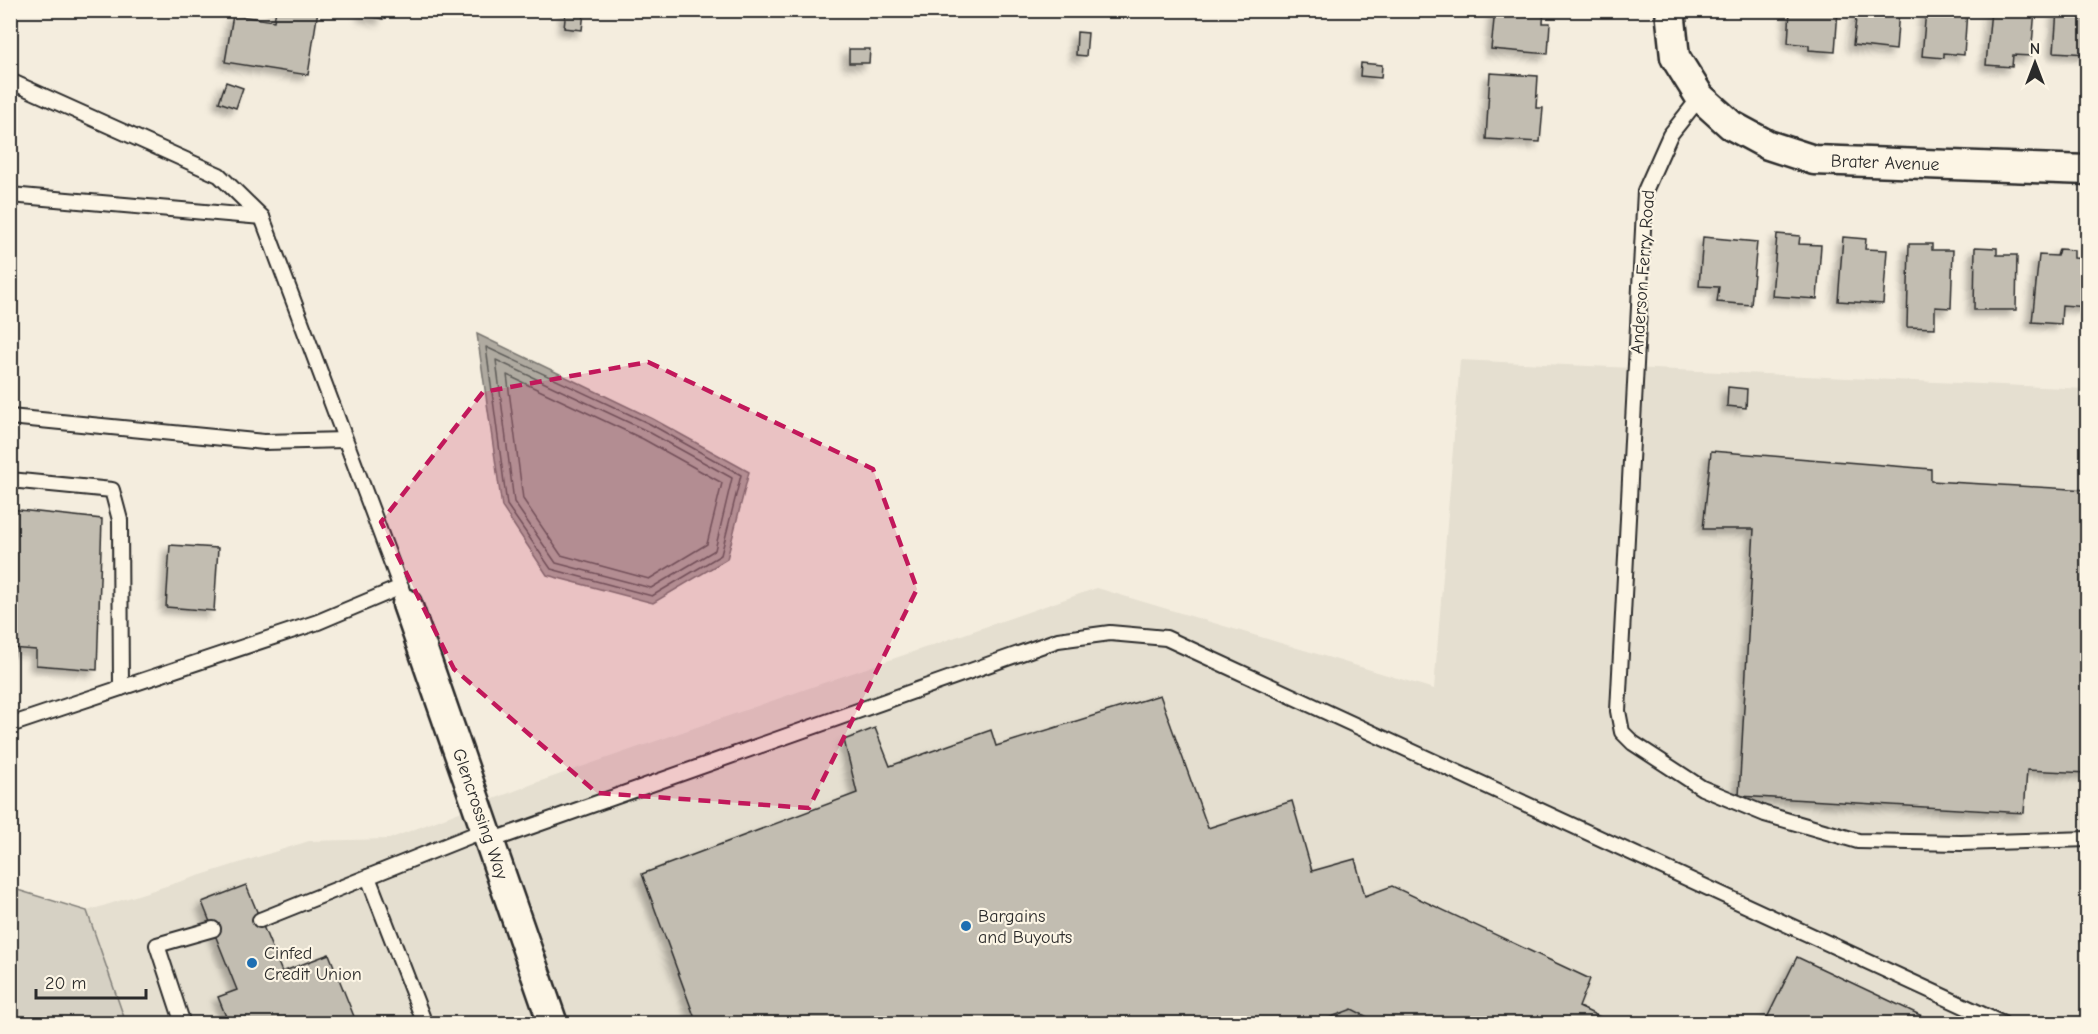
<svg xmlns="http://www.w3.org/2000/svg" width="2098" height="1034" font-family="'Comic Neue',sans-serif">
<defs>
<filter id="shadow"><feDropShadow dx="-5.5" dy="5.5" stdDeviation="3" flood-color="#0004"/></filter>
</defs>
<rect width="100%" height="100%" fill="#f4edde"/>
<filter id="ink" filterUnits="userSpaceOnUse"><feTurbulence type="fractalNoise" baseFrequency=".0167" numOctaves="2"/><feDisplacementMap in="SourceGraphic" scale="12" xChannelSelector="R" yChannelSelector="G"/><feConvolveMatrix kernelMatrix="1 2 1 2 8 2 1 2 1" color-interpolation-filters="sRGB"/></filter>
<g filter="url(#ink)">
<polygon fill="#e5dfd0" points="1460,360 2087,389 2087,1023 126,1023 87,911 309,841 389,839 538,782 1097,588 1434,689"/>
<polygon fill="#d6d1c4" stroke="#807e78" stroke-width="1.5" points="11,888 87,911 126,1023 11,1023"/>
<polygon fill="#afaaa0" stroke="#7a7771" stroke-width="1.5" points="477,334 653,419 749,472 727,559 653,603 547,575 502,507"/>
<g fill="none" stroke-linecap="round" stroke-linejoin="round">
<g stroke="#605e5a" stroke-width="1.5">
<polygon points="486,347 650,424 741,475 721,555 652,596 551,569 507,505"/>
<polygon points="496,360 647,431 732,478 715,550 651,588 556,563 514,502"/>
<polygon points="507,375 643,439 722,483 707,544 649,579 561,555 523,499"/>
</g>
</g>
<g fill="#c2bdb1" stroke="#2b2b2b" stroke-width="1.5" filter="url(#shadow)">
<polygon points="276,10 318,10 308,75 225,62 233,15 274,21"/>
<polygon points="363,10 384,10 383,19 363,15"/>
<polygon points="566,10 584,12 582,30 564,28"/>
<polygon points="1495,10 1544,10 1543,23 1550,23 1548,54 1491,49"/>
<polygon points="1790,10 1838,10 1835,52 1809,50 1809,45 1788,43"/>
<polygon points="1857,10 1899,10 1896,50 1853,45"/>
<polygon points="1926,10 1967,10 1964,55 1944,53 1944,58 1922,56"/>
<polygon points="1991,10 2035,10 2031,56 2013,55 2012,67 1986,65"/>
<polygon points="2057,10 2088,10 2088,54 2054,52"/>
<polygon points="1077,32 1088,33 1086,56 1076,55"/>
<polygon points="849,49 870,49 869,63 849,63"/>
<polygon points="1361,63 1382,65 1381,78 1360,76"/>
<polygon points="1490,73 1538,76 1536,108 1543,108 1540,142 1486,139"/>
<polygon points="226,82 243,88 236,108 219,102"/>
<polygon points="1777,234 1800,236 1799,244 1821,245 1817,299 1772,296"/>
<polygon points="1703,237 1757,242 1751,305 1717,302 1719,287 1699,286"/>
<polygon points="1843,237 1866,239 1865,249 1887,250 1883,304 1838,301"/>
<polygon points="1909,244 1932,244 1932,250 1953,250 1951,308 1935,307 1935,328 1907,327"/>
<polygon points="1975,247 1997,248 1997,255 2017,255 2016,310 1974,310"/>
<polygon points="2059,249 2074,250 2074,258 2088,259 2088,307 2062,305 2061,324 2032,322 2039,255 2057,256"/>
<polygon points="1728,387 1747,389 1746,408 1727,406"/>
<polygon points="1711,451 1931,469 1931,481 2088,490 2088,773 2027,770 2024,813 1739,796 1754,529 1703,529"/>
<polygon points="10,509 102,519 97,670 36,665 36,650 10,648"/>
<polygon points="170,545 218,548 214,611 166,607"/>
<polygon points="1160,695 1208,828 1292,801 1312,871 1355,859 1365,896 1392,886 1590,979 1579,1007 1615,1024 1381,1024 1352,1009 1313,1024 697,1024 642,874 857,793 844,740 875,728 890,766 991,730 996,746"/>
<polygon points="246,885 282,972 329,954 357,1024 229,1024 218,997 237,990 202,902"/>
<polygon points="1797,957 1939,1024 1764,1024"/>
</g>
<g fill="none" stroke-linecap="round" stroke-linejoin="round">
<g stroke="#2b2b2b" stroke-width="18">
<g id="lane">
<polyline points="10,81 219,175 262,217 407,604"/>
<polyline points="1700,97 1670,135 1645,191 1618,711 1622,732 1633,743 1702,788 1765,814 1858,841 1961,843 2088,839"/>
<polyline points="10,195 262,217"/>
<polyline points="10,417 264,442 345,440"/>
<polyline points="10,480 112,490 120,520 121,688"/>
<polyline points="10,725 318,622 401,587"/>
<polyline points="490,841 1058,640 1110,633 1166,638 2003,1024"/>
<polyline points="368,877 425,1024"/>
<polyline points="260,920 485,830"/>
<polyline points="183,1024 157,945 213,929"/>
</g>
</g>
<g stroke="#2b2b2b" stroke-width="33">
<g id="street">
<polyline points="1670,10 1675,57 1700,97 1731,125 1768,145 1814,160 2088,170"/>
<polyline points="407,604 553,1024"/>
</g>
</g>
<use href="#lane" stroke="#fcf5e5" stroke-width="14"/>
<use href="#street" stroke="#fcf5e5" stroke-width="28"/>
</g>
</g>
<path fill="#c2185b" fill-opacity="0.2" stroke="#c2185b" stroke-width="4.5" stroke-dasharray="12 8" stroke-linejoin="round" d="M648,362L873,469L917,589L809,808L597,793L454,669L381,522L483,392Z"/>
<g fill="#1f6fb2" stroke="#fcf5e5" stroke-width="2">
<circle cx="966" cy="926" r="6"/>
<circle cx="252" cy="963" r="6"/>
</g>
<g text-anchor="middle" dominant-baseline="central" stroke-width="4.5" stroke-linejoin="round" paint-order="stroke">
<g font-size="18" fill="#2b2b2b" stroke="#fcf5e5">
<text transform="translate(1885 163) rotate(2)">Brater Avenue</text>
<text transform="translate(1643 272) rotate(-86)">Anderson Ferry Road</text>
<text transform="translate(480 814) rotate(71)">Glencrossing Way</text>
</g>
<g font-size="18" fill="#2b2b2b" stroke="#fcf5e5" text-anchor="start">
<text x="978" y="916">Bargains<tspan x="978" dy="21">and Buyouts</tspan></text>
<text x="264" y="953">Cinfed<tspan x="264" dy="21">Credit Union</tspan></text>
</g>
</g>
<rect width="2098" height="1034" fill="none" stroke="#fcf5e5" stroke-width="36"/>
<rect x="18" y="18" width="2062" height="998" fill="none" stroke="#2b2b2b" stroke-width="2" filter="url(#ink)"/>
<g transform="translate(2035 63)" stroke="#fcf5e5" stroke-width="4.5" paint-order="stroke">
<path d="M0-4.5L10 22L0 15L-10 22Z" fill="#2b2b2b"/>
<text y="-9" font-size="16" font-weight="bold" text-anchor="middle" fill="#2b2b2b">N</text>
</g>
<path d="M36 989v9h110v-9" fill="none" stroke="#2b2b2b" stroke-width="3"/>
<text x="45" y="989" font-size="18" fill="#2b2b2b" stroke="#fcf5e5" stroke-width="4.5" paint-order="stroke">20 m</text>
</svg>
